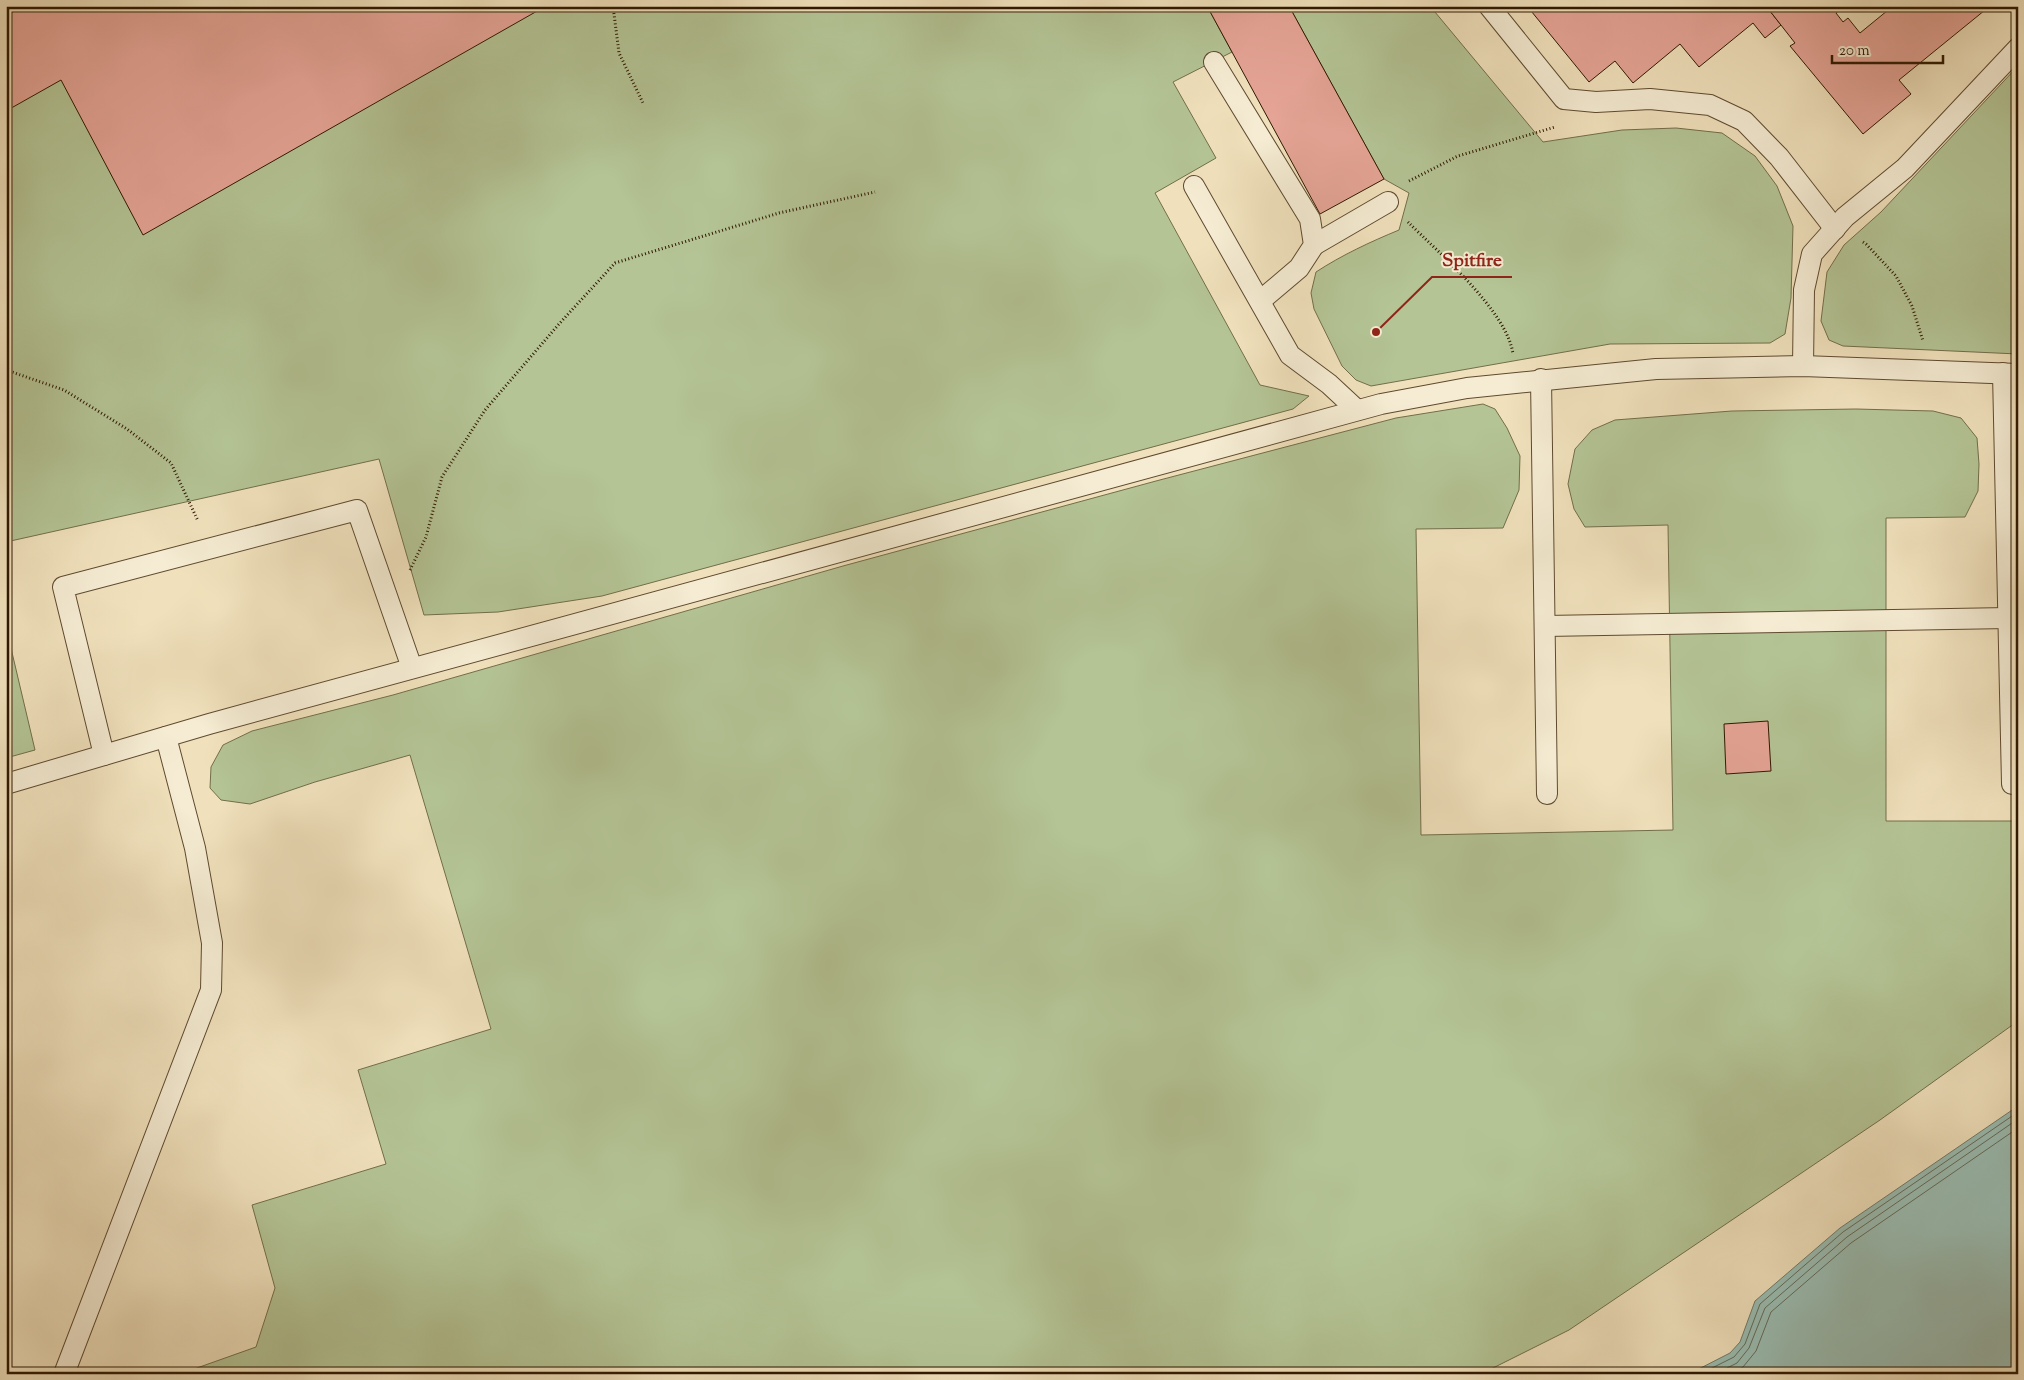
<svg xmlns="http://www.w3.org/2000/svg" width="2024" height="1380" font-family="'Sorts Mill Goudy',serif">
<rect width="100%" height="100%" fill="#f0e1bc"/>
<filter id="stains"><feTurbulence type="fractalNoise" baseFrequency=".004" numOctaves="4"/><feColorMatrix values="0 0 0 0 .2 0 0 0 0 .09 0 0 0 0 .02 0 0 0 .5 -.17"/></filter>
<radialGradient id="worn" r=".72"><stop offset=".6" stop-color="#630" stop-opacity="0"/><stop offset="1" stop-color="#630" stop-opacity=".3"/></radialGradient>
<g fill="#b4c495" stroke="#726e4a">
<polygon points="528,6 1207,6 1232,52 1173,82 1216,158 1155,193 1260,385 1309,396 1293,409 602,596 498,612 424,615 379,459 6,542 6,95 70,59"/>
<path d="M1289,6H1430L1543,142L1622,130L1676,128L1722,133L1755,156L1777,186L1793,226L1791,298L1785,334L1770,343L1610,344L1371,386L1356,380L1342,366L1314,309L1311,293L1316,272C1342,255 1370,242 1399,230L1409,193L1384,179Z"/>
<polygon points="2018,66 2018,354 1843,346 1829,340 1821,321 1827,272 1844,245 1881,212"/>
<polygon points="1483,404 1495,409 1507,428 1520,456 1519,490 1503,528 1416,529 1421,835 1673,830 1668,525 1585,527 1574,509 1568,484 1575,449 1592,430 1615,420 1732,411 1856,409 1933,411 1961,418 1977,438 1979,464 1978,491 1965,517 1886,518 1886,821 2018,821 2018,1021 1880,1120 1569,1330 1481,1374 180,1374 256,1347 275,1288 252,1205 386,1164 358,1070 491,1029 410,755 315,782 250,804 221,800 210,788 211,767 223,745 252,731 393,695 843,566 1156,481 1396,418"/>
<polygon points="6,627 35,750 6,758"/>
</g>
<polygon fill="#9abdb2" stroke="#6f7b6b" points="2018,1106 2018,1374 1689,1374 1730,1353 1740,1342 1755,1301 1840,1228"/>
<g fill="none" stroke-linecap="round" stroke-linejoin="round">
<g stroke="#646a59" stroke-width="1">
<polyline points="1700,1374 1734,1357 1745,1344 1760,1304 1843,1232 2018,1112"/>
<polyline points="1715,1374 1737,1363 1749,1348 1765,1308 1847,1237 2018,1119"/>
<polyline points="1732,1374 1743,1367 1756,1351 1771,1312 1851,1243 2018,1128"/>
</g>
</g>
<g fill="#e5a496" stroke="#2f1800">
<polygon points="23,6 546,6 143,235 61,80 6,111 6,16"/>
<polygon points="1207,6 1289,6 1384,179 1320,214"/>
<polygon points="1527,6 1766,6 1781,25 1765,38 1753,23 1699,67 1680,44 1633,83 1615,61 1589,82"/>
<polygon points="1766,6 1837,6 1840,10 1836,13 1843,22 1848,18 1860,33 1893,6 1990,6 1899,80 1911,94 1863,134 1790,46 1795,43"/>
<polygon points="1768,721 1771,771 1726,774 1724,724"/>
</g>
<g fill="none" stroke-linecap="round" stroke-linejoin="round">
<g stroke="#5f4a2f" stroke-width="22">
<g id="lane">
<polyline points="1489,6 1564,99 1596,102 1650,99 1710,105 1744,121 1779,157 1835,229"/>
<polyline points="1214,62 1310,219 1314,245 1299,268 1260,301"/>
<polyline points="1194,186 1290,355 1329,384 1357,410"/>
<polyline points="1314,245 1388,202"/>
<polyline points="1803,366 1804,290 1812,254 1845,217 1905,168 2018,48"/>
<polyline points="2003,373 2012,784"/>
<polyline points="1541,379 1547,794"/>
<polyline points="1545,626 2008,618"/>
<polyline points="104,755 63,587 357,510 412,668"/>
<polyline points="6,784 209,724 1381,404 1467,388 1656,369 1803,366 2018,374"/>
<polyline points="64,1374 211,990 212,943 195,848 166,737"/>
</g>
</g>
<g stroke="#2f1800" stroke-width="3" stroke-dasharray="1 2.5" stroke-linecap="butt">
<polyline points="613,6 619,53 643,103"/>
<polyline points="1409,181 1458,156 1555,127"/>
<path d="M1408,222C1440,254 1507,311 1513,354"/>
<polyline points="1863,242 1866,244 1896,276 1912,306 1923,341"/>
<polyline points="6,370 64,390 127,429 171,463 198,521"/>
<polyline points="410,570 426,537 442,477 485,410 559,324 615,263 779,213 875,192"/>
</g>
<use href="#lane" stroke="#f5ecd3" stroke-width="20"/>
</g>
<path fill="none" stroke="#8f2418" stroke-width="2" d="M1376 332L1432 277H1512"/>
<circle fill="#8f2418" stroke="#f5ecd3" stroke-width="2" cx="1376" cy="332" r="5"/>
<g font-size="19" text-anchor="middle" font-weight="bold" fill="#8f2418" stroke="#f5ecd3" stroke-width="4" stroke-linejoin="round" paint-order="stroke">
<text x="1472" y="266">Spitfire</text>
</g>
<rect width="2024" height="1380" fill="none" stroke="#f0e1bc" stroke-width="25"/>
<rect x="8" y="8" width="2009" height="1365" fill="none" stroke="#2f1800" stroke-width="2.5"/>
<rect x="12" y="12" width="1999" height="1355" fill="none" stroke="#2f1800"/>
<path d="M1832 55v8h111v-8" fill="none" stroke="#2f1800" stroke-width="2.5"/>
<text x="1839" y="55" font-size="15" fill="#2f1800" stroke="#f5ecd3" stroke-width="4" paint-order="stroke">20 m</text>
<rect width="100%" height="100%" filter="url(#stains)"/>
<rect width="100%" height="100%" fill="url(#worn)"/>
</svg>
